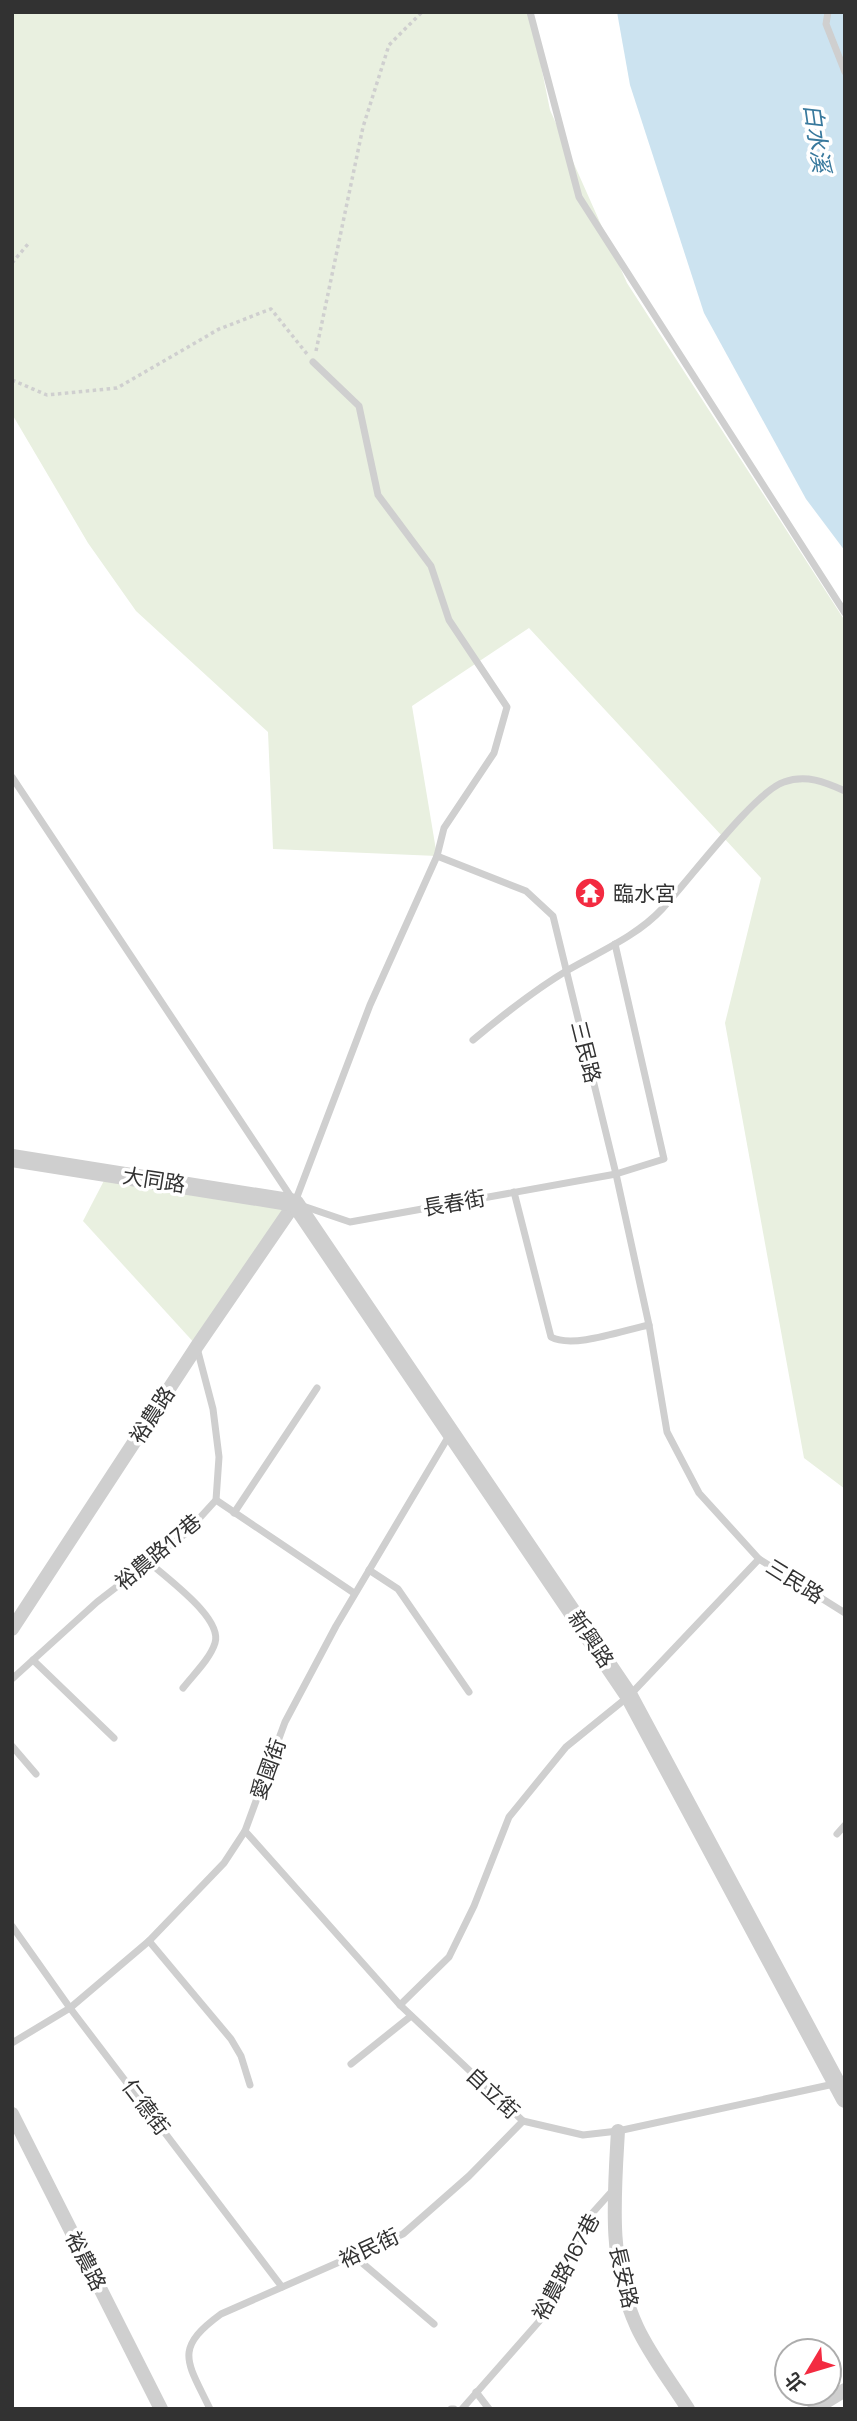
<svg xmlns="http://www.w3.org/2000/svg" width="857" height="2421" font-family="'Space Grotesk','Noto Sans TC',sans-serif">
<rect width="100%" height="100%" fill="#fff"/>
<g fill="#e9f0e0">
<polygon points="12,12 530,12 550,110 627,283 845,621 845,1489 804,1458 725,1023 761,878 529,628 412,706 437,856 273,849 268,732 136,611 88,543 12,414"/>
<polygon points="109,1171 290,1205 197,1346 83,1221"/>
</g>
<polygon fill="#cce3f0" points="617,12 845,12 845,551 806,499 704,313 630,85"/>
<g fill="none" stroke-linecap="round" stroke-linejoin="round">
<g stroke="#cfcfcf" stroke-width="3.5" stroke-dasharray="3.5 3.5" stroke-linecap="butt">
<polyline points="12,263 28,244"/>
<polyline points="316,351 363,127 389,45 422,12"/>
<polyline points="12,380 47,395 117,388 219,329 271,309 307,354"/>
</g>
<g stroke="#cfcfcf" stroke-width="7">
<polyline points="530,12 579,197 845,613"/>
<polyline points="828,12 826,24 845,72"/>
<polyline points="313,362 359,406 378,495 431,566 449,620 507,707 494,753 444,828 437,856"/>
<polyline points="12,777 293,1200"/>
<path d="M473,1040C503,1015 534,990 568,970C599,952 637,936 662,909C687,883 755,791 784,782C806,774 825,782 845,791"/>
<path d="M514,1192L551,1337C573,1349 624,1330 649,1325"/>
<polyline points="295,1202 370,1005 437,856 526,891 553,916 616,1174 649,1325 667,1432 699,1493 759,1559 845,1613"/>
<polyline points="303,1206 350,1222 616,1174 664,1159 615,944"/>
<polyline points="216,1500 354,1593"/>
<polyline points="234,1513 317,1388"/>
<path d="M149,1562C167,1579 223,1618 215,1643C210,1659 193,1675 183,1688"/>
<polyline points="369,1570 398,1589 469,1692"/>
<polyline points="33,1660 114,1738"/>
<polyline points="12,1679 97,1602 185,1534 216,1500 219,1457 213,1409 197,1348"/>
<polyline points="12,1746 36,1774"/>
<polyline points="245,1831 400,2005 523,2121 583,2135 618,2131 834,2084"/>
<polyline points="837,1834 845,1825"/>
<polyline points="12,1926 70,2008 282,2287"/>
<polyline points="149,1941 231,2039 241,2056 250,2085"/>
<polyline points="400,2005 449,1957 474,1906 509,1817 566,1747 629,1696 759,1559"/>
<polyline points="12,2043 70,2008 149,1941 224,1863 245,1831 285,1722 336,1626 450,1434"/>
<polyline points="351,2064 411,2016"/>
<polyline points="354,2256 434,2324"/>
<polyline points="476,2392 489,2409"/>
<path d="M210,2409C187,2361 173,2349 221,2314L403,2234L469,2176L523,2121"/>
<polyline points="451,2409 454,2409"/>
<polyline points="462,2409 543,2317 587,2219 613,2190"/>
</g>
<g stroke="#cfcfcf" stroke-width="14">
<polyline points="12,1629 197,1346 295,1203"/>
<polyline points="12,2114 161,2409"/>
<path d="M618,2131C614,2198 608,2264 637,2327C650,2355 671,2382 688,2409"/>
<polyline points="814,2409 845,2390"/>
</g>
<polyline stroke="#cfcfcf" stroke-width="18" points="12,1158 295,1203 629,1696 845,2099"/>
</g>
<defs>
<g id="temple-disc" transform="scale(1.575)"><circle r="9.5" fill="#f32b41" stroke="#fff"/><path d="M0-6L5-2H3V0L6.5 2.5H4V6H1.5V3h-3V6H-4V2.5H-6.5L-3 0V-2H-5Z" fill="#fff"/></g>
</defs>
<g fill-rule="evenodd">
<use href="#temple-disc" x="590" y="893"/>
</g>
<g text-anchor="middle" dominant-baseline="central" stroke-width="7" stroke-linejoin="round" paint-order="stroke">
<g font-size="21" fill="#323232" stroke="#fff" text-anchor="start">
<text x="613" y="893">臨水宮</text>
</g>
<g font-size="21" fill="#323232" stroke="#fff">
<text transform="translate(586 1052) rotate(76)">三民路</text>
<text transform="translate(154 1180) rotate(9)">大同路</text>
<text transform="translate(454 1203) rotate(-10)">長春街</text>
<text transform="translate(152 1415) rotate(-57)">裕農路</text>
<text transform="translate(158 1552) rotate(-40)">裕農路17巷</text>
<text transform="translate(795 1581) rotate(32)">三民路</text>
<text transform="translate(591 1639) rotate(56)">新興路</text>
<text transform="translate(268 1769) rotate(-70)">愛國街</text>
<text transform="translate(493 2093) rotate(43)">自立街</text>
<text transform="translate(146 2107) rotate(53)">仁德街</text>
<text transform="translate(369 2248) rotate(-25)">裕民街</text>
<text transform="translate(86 2261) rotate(63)">裕農路</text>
<text transform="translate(566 2267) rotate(-62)">裕農路167巷</text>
<text transform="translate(624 2277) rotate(77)">長安路</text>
</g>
<g font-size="23" font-style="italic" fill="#38799d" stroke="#fff">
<text transform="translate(817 138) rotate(82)">白水溪</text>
</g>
</g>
<rect width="857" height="2421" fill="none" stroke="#323232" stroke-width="28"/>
<g transform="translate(808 2372) rotate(232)"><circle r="33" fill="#ffffff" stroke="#adadad" stroke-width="2"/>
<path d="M0-5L12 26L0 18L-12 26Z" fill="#f32b41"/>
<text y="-10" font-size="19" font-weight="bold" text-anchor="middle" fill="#323232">北</text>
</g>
</svg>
